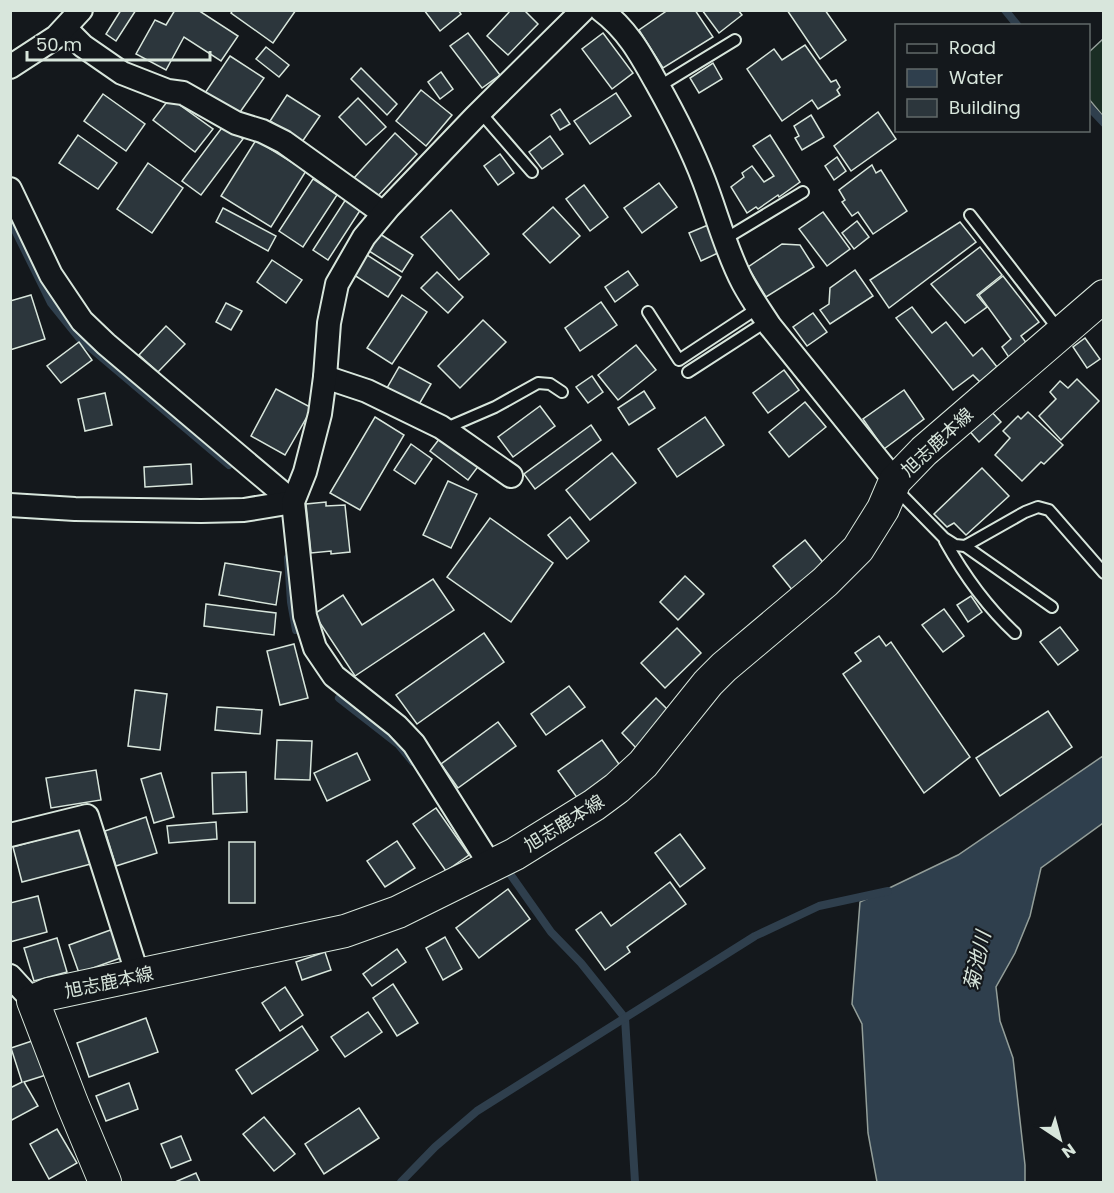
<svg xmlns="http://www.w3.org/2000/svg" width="1114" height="1193" font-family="Poppins,'Noto Sans JP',sans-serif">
<rect width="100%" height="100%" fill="#14181c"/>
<polygon fill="#1a2d24" stroke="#939e99" stroke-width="1.5" points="1103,39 1103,116 1088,98 1089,52"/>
<polygon fill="#2f3f4d" stroke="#939e99" stroke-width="1.5" points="1103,756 1103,823 1041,868 1030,916 1015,953 996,987 1000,1021 1013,1058 1025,1165 1025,1182 877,1182 868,1133 862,1024 852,1004 860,902 958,855"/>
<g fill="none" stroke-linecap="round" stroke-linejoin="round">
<g stroke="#2f3f4d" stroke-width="8">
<polyline points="1005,10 1018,26"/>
<polyline points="1088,106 1104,123"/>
<polyline points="10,220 51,303 80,339 229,465"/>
<polyline points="288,558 291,602 296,630"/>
<polyline points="339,698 398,744 413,762"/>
<polyline points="508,871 551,932 581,963 625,1018 635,1182"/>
<polyline points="401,1182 435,1147 477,1111 755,936 819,906 888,891"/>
</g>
</g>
<g fill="#2c363c" stroke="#d8e6dc" stroke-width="1.5">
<polygon points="121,10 136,10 116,41 106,34"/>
<polygon points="175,10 198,10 238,36 221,61 184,37 166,70 136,54 155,20 166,25"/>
<polygon points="233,10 296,10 273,43 231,13"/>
<polygon points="424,10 458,10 461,14 440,31"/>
<polygon points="511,10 524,10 538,24 508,55 487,36"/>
<polygon points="668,10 695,10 713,37 663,68 639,30"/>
<polygon points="702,10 738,10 742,15 719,33"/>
<polygon points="787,10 825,10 846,40 820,59"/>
<polygon points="468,33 500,75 482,88 450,46"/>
<polygon points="603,33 633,73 612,89 582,49"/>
<polygon points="805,45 831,82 836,80 840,87 837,90 840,95 818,109 812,100 782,121 747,69 774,49 782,60"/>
<polygon points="266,47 289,65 279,77 256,59"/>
<polygon points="230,56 264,78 238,115 205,93"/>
<polygon points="713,63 722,79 699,93 690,78"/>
<polygon points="361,68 397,104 387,115 351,79"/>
<polygon points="441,72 453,89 440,99 428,82"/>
<polygon points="421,90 452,115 426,146 396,121"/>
<polygon points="616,93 631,116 590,144 574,121"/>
<polygon points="103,94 145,124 126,151 84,121"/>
<polygon points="287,95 320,116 302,142 270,121"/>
<polygon points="170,98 213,129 195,152 153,120"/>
<polygon points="358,98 386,127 366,145 339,117"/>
<polygon points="560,109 570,124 560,130 551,115"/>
<polygon points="878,112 896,139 851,171 834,146"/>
<polygon points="811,115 824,137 802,150 795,138 799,136 794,126"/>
<polygon points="224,125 243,139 201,195 182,181"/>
<polygon points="395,133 417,154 376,198 354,178"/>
<polygon points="78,135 117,163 98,189 59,163"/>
<polygon points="770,135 800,182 779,197 778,195 758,209 756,207 747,213 731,187 744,177 742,173 752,166 764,182 774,176 753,146"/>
<polygon points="550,136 563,154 542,169 529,152"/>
<polygon points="256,140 306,171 271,227 221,196"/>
<polygon points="500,154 514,173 498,185 484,166"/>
<polygon points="837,157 846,171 834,180 825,166"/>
<polygon points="148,163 183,188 152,233 117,209"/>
<polygon points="872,165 876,173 881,170 907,211 873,234 858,212 852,216 842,202 845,200 839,190"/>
<polygon points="313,179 337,195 303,247 279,231"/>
<polygon points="659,183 677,207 642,233 624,208"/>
<polygon points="584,185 608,217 590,231 566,199"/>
<polygon points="346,199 361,209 328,260 313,250"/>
<polygon points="553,207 580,236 550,263 523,234"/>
<polygon points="223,208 276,236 268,251 216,222"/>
<polygon points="451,210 489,254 459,280 421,237"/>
<polygon points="823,212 850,249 827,266 799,229"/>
<polygon points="857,221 869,237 854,249 842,233"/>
<polygon points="960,222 976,242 889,308 870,280"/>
<polygon points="708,225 720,252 701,261 689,233"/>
<polygon points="380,234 413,255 402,272 369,251"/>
<polygon points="782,244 800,245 814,267 766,297 748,267"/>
<polygon points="980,247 1002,275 977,295 987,307 965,323 931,284"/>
<polygon points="364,253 401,277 388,297 351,273"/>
<polygon points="272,260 302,280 286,303 257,282"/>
<polygon points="855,270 873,296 830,324 820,310 829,304 830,288"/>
<polygon points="628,271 638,285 615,302 605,287"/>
<polygon points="437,272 463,297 448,313 421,288"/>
<polygon points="1003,276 1039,322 1021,336 1028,345 1010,359 1002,347 1011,339 979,295"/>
<polygon points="31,295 45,339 10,350 10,301"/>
<polygon points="402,295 427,312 392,364 367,348"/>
<polygon points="601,302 617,325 580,351 565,328"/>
<polygon points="226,303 242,311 231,330 216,322"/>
<polygon points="912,307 932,333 946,322 973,356 982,348 997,367 980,382 973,375 953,390 896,318"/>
<polygon points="813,313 827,332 807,346 793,327"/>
<polygon points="483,320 506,342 460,388 438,366"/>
<polygon points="166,326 185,344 158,372 139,355"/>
<polygon points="1085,338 1100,359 1087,368 1073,347"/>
<polygon points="79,342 92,360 61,383 47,366"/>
<polygon points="636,345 656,370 618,400 598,375"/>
<polygon points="399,367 431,384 418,406 387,388"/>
<polygon points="784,370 799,390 768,413 753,393"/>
<polygon points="592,376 603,392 588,403 576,387"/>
<polygon points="1077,379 1099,401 1061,440 1039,416 1056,399 1050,392 1060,381 1068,388"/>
<polygon points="276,389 312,408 285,455 251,436"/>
<polygon points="904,390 924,419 884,449 863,419"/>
<polygon points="644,391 655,408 629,425 618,408"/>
<polygon points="105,393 112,425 85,431 78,399"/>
<polygon points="805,402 826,427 789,457 769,432"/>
<polygon points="540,406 555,426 513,457 498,437"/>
<polygon points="988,408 1001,422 979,442 966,427"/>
<polygon points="1028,412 1063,445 1044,464 1041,462 1022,481 995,455 1010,438 1003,431 1018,416 1021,419"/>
<polygon points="375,417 404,435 360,510 330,493"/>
<polygon points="705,417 724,445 677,477 658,449"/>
<polygon points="591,425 601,440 535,489 524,474"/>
<polygon points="443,434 480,464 468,480 430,451"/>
<polygon points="411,444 432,459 415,484 394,470"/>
<polygon points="612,453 636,483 590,520 566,490"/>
<polygon points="191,464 192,484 145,487 144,467"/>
<polygon points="982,468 1009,496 966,535 954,523 947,527 934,514"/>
<polygon points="448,481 477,494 451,548 423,535"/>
<polygon points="326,502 326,506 345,505 350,552 331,554 331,551 311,553 306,504"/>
<polygon points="570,517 589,541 567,559 548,535"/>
<polygon points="490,518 553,563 511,622 447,577"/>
<polygon points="805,540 825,565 793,591 773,566"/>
<polygon points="225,563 281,572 276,605 219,595"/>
<polygon points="685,576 704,594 678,620 660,602"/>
<polygon points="433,579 454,610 355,676 314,614 343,595 362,625"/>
<polygon points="971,596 982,612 968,622 957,605"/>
<polygon points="206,604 276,613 274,635 204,626"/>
<polygon points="944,609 964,636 943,652 922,625"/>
<polygon points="1060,627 1078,650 1058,665 1040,642"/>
<polygon points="677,628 701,653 665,688 641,663"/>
<polygon points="484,633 504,662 417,724 396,695"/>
<polygon points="879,636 886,646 891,642 970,757 924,793 843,674 861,661 855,653"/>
<polygon points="294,644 308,698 280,705 267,651"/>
<polygon points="569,686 585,707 546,735 531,714"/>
<polygon points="135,690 167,694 160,750 128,746"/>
<polygon points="656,698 672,714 637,749 622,733"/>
<polygon points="217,707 262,710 260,734 215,730"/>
<polygon points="1048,711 1072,747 1000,796 976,758"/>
<polygon points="498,722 516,746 458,788 441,764"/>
<polygon points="277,740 312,741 310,780 275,779"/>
<polygon points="602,740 621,767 578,799 558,771"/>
<polygon points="357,753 370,780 327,801 314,773"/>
<polygon points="96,770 101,800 51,808 46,778"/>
<polygon points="246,772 247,812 213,814 212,773"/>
<polygon points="161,773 174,817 154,823 141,779"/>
<polygon points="436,808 469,855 446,871 413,824"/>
<polygon points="146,817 157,853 116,866 105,831"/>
<polygon points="216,822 217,839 169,843 167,826"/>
<polygon points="81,828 91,864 22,882 13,847"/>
<polygon points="680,834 705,868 680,887 655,853"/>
<polygon points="397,841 415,868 385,887 367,861"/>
<rect x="229" y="842" width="26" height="61"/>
<polygon points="670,882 686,904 627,947 630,952 605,970 576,930 601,912 611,926"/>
<polygon points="508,889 530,919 479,958 456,928"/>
<polygon points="38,896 47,932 10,942 10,903"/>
<polygon points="116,928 126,956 79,973 69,945"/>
<polygon points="445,937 462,969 443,980 426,948"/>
<polygon points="57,938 67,972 34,981 24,948"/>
<polygon points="397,949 406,962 372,986 363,974"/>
<polygon points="325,952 331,970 302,980 296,962"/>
<polygon points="393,984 418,1023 397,1036 373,998"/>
<polygon points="285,987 303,1015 280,1031 262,1003"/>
<polygon points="368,1012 382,1032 345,1057 331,1037"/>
<polygon points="146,1018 158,1052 89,1077 77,1043"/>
<polygon points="302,1026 318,1050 252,1094 236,1070"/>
<polygon points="35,1040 46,1075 24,1082 38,1106 10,1121 10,1088 22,1082 11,1048"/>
<polygon points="129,1083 138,1109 106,1121 96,1096"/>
<polygon points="359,1108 379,1138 324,1174 305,1144"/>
<polygon points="264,1117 295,1154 274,1171 243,1134"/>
<polygon points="57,1129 77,1163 49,1179 30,1144"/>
<polygon points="181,1136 191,1160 171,1168 161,1144"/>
<polygon points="196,1173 200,1182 175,1182"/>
</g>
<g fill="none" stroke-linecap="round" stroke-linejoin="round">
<g stroke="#d8e6dc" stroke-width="14">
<g id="lane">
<polyline points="658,87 735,40"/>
<polyline points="480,112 532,172"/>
<polyline points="970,215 1059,330"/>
<polyline points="725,239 803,192"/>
<polyline points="648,312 679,360 758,308"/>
<polyline points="688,372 767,321"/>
<polyline points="444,429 495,407 538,383 550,384 562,392"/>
<polyline points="895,488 944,538 955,545 965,546 1025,512 1038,507 1049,510 1104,573"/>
<path d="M945,541C964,575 987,607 1015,633"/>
<polyline points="965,546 1052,607"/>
</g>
</g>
<g stroke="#d8e6dc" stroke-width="26">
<g id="street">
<path d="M601,10C627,29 641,55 656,82C674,114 691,147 704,181C717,215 726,251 743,283C751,298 761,312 770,326L895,481"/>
<polyline points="65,28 83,46 122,73 168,91 183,93 236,123 262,131 284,142 383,213"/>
<polyline points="10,67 56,37 81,10"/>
<polyline points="10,189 51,275 82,321 106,344 293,502"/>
<polyline points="325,377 367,391 441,427 511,476"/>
<polyline points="10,505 75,509 201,511 244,510 293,502"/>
<polyline points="10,835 87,816 138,976"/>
<polyline points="491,866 414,744 397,726 334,676 315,648 305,616 293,502 305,472 320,414 325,377 329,323 337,284 364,237 389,207 474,118 583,10"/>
<polyline points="10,976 33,1001"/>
</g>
</g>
<g stroke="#d8e6dc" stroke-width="34">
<polyline id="secondary" points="105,1182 72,1103 33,1001 49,994 345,931 398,912 515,854 594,805 617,788 643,764 708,683 724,667 825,582 858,549 883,509 895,481 924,451 1104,296"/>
</g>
<use href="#lane" stroke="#14181c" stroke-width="10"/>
<use href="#street" stroke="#14181c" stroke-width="22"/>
<use href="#secondary" stroke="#14181c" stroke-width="32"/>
</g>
<g text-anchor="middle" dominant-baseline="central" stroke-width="4.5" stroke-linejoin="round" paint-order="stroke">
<g font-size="18" fill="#d8e6dc" stroke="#14181c">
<text transform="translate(937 442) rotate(-43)">旭志鹿本線</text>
<text transform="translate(564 823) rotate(-32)">旭志鹿本線</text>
<text transform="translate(109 982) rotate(-12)">旭志鹿本線</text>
</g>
<g font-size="20" font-style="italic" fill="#d8e6dc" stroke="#14181c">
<text transform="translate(977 961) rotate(-77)">菊池川</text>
</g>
</g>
<rect width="1114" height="1193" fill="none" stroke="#d8e6dc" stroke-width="24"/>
<rect x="895" y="24" width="195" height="108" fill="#14181c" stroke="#626a69" stroke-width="1.5"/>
<rect x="907" y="44" width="30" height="9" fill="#14181c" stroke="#626a69" stroke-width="1.5"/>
<text x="949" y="54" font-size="18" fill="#d8e6dc">Road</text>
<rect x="907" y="69" width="30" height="18" fill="#2f3f4d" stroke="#626a69" stroke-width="1.5"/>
<text x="949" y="84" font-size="18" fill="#d8e6dc">Water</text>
<rect x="907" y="99" width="30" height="18" fill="#2c363c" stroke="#626a69" stroke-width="1.5"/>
<text x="949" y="114" font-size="18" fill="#d8e6dc">Building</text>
<g transform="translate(1060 1139) rotate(144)" stroke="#14181c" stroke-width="4.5" paint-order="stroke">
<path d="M0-4.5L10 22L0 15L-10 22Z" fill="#d8e6dc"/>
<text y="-9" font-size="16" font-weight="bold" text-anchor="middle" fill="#d8e6dc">N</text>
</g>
<path d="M27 51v9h183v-9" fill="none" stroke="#d8e6dc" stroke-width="3"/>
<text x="36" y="51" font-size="18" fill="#d8e6dc" stroke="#14181c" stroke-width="4.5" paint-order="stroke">50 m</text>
</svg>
